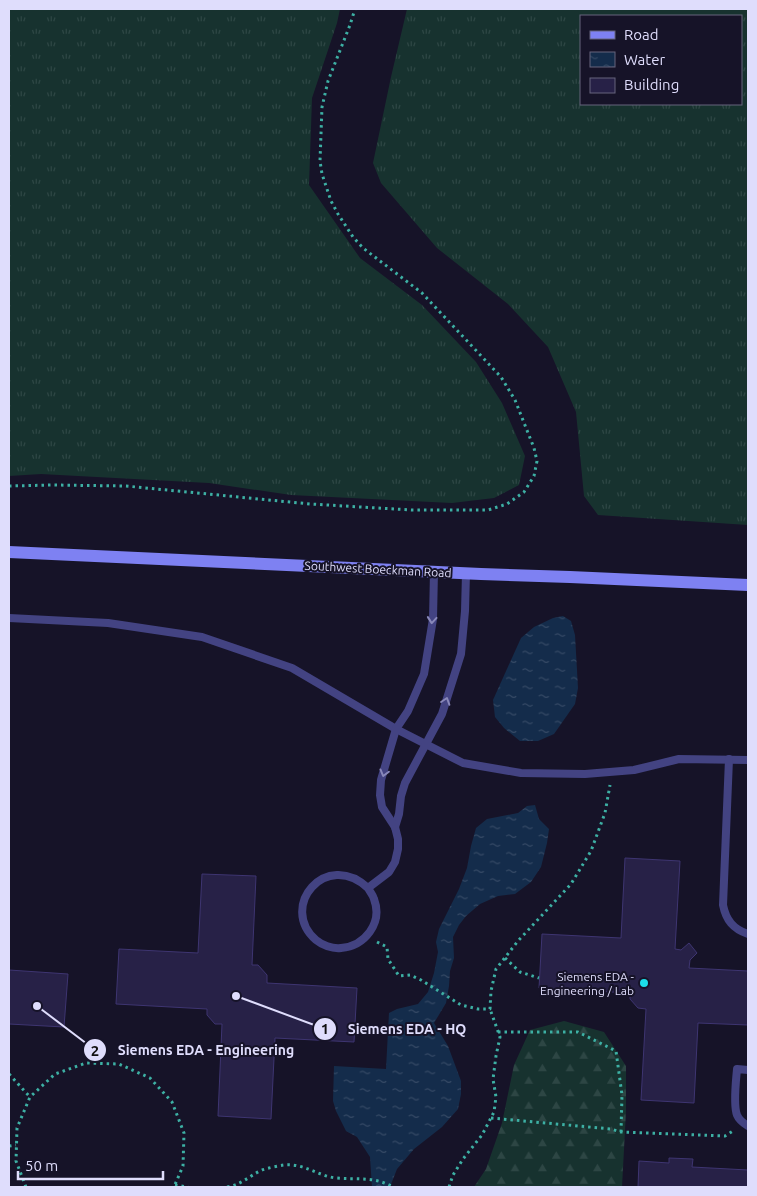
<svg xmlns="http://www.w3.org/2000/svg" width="757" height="1196" font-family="Ubuntu,sans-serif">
<defs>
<pattern id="grass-tufts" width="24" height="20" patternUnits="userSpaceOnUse" patternTransform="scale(1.25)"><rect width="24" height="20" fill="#17322f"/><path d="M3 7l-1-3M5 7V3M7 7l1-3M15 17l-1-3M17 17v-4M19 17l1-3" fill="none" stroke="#2d4644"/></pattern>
<pattern id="forest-firs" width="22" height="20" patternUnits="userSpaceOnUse" patternTransform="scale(1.25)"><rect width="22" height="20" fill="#17322f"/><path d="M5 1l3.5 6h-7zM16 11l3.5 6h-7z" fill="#2d4644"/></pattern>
<pattern id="water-ripples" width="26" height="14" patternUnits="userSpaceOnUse" patternTransform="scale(1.25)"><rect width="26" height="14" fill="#142c4b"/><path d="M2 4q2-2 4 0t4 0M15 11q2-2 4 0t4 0" fill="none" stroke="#364a66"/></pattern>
</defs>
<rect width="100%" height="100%" fill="#161328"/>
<g fill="url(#grass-tufts)" fill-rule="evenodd">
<polygon points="9,9 340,9 337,23 312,98 309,185 360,258 422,305 476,362 502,403 525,456 519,485 494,498 452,503 291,495 209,483 41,474 9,476"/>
<path d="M407,9H748V525L598,515L584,496L576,412L548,347L508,304L437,248L381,183L373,163L391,77ZM581,16H741V104H581Z"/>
</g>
<polygon fill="url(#forest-firs)" points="564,1021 604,1032 626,1066 626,1111 622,1187 474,1187 486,1169 502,1123 514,1065 530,1030"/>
<g fill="url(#water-ripples)">
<polygon points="563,616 571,621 575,635 578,688 575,704 554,734 538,741 520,741 504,728 495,717 493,700 521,638 534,627 553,618"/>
<polygon points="535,805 539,819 549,829 547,843 541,867 531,882 515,894 498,896 480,904 466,916 459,925 453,937 454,958 450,971 449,986 446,1003 434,1023 448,1046 461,1081 461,1094 458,1109 442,1127 414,1149 397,1169 390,1187 372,1187 370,1157 357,1137 346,1131 336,1111 333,1101 334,1066 386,1069 389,1013 397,1009 418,1004 428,992 434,973 438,952 436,942 439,929 459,889 467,868 471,846 476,828 487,819 518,813 527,806"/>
</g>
<g fill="#272147" stroke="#3e3571">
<polygon points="625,858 680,861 675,949 681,950 689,943 697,953 690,960 689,968 748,971 748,1025 698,1023 694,1103 641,1100 646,1009 638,1008 630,999 630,993 539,988 542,934 621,938"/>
<polygon points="202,874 256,876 252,965 258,965 267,975 267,983 357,988 354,1042 275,1038 271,1119 218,1116 222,1024 215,1024 207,1015 207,1009 116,1004 119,949 198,953"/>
<polygon points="9,970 68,974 64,1027 9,1024"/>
<polygon points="669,1158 693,1159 692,1167 748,1170 748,1187 638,1187 639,1161 669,1163"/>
</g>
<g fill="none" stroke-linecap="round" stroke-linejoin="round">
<g stroke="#3db0a4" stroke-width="3" stroke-dasharray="2.5 4" stroke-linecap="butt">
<polyline points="9,486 52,485 126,486 310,504 412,510 488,510 507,504 524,492 534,476 537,461 534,448 515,400 501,377 422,293 363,248 353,237 338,214 331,201 322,174 320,161 322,107 328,81 350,25 355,9"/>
<polyline points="377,942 387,947 388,959 399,976 410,975 421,980 461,1005 478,1009 490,1009 491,991 496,969 518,941 571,884 591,851 605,813 610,785"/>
<polyline points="505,958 520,972 539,978"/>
<polyline points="498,1032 578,1032 616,1051 622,1095 621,1132"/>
<polyline points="9,1074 30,1097"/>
<polyline points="491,1118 611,1129 621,1132 725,1136 733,1131"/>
<polyline points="9,1146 16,1145"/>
<polyline points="175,1185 188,1187"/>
<polyline points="26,1187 16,1161 17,1128 30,1097 55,1074 86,1063 119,1064 150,1078 172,1102 184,1133 183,1166 174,1187"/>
<path d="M227,1187C241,1185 249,1176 262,1170C268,1168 277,1166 284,1165C304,1163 318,1176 336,1178C357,1180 374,1176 393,1187"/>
<polyline points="449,1187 453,1175 463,1159 482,1135 494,1112 496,1097 493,1079 496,1056 500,1037 490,1009"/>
</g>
<g stroke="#434382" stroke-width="8">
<polyline points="9,618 108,623 202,637 292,668 396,729 463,763 521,773 585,774 634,770 679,759 748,760"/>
<path d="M729,759L723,905C726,920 733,929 748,934"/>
<polyline points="395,827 399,814 401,796 405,783 442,714 461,654 465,611 466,573"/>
<path d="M368,888C370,892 373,895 374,899C383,923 365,946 341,948C332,949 322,945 316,940C278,907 326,849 368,888L389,872L395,862L398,849V839L395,827L382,807L380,795L381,780L396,729L408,711L424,674L433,619L434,571"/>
<path d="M748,1070L737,1069C736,1081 733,1105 737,1115C739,1120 743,1123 748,1126"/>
</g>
<polyline stroke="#7e81f2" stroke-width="12" points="9,552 481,574 570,577 748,585"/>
</g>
<defs><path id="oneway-chevron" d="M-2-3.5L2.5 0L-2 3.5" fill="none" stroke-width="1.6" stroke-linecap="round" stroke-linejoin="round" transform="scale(1.25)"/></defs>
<g stroke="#8988b9">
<use href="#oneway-chevron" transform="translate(432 620) rotate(95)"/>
<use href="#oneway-chevron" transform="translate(446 701) rotate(-72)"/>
<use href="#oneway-chevron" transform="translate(384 773) rotate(105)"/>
</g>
<circle fill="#1cdee9" stroke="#161328" stroke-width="2" cx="644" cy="983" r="5"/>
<g text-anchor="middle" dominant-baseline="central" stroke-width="4" stroke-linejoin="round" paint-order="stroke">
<g font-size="12" fill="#dfddfc" stroke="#161328">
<text transform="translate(378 569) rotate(3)">Southwest Boeckman Road</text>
</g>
<g font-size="12" fill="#dfddfc" stroke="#161328" text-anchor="end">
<text x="634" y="976">Siemens EDA -<tspan x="634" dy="14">Engineering / Lab</tspan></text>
</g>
</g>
<path fill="none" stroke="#dfddfc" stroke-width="2" d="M236 996L325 1029M37 1006L95 1050"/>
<g fill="#dfddfc" stroke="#161328" stroke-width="2">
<circle cx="236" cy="996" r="5"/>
<circle cx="37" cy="1006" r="5"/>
<circle cx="325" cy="1029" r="12"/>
<circle cx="95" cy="1050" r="12"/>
</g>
<g font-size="15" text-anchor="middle" font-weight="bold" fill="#111">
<text x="325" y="1034">1</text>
<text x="95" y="1056">2</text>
</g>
<g font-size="14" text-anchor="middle" font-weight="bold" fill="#dfddfc" stroke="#161328" stroke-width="4" stroke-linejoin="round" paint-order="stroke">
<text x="407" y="1034">Siemens EDA - HQ</text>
<text x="206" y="1055">Siemens EDA - Engineering</text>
</g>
<rect width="757" height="1196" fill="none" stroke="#dfddfc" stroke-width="20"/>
<rect x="580" y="15" width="162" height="90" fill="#161328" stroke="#66647d"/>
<rect x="590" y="31" width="25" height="8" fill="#7e81f2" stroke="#66647d"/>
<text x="624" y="40" font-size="15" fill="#dfddfc">Road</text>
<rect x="590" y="52" width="25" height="15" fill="url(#water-ripples)" stroke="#66647d"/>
<text x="624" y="65" font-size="15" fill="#dfddfc">Water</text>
<rect x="590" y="78" width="25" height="15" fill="#272147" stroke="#66647d"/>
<text x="624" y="90" font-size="15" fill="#dfddfc">Building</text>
<path d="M18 1171v8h145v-8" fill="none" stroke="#dfddfc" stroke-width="2.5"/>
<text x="25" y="1171" font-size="15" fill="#dfddfc" stroke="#161328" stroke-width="4" paint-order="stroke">50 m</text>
</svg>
